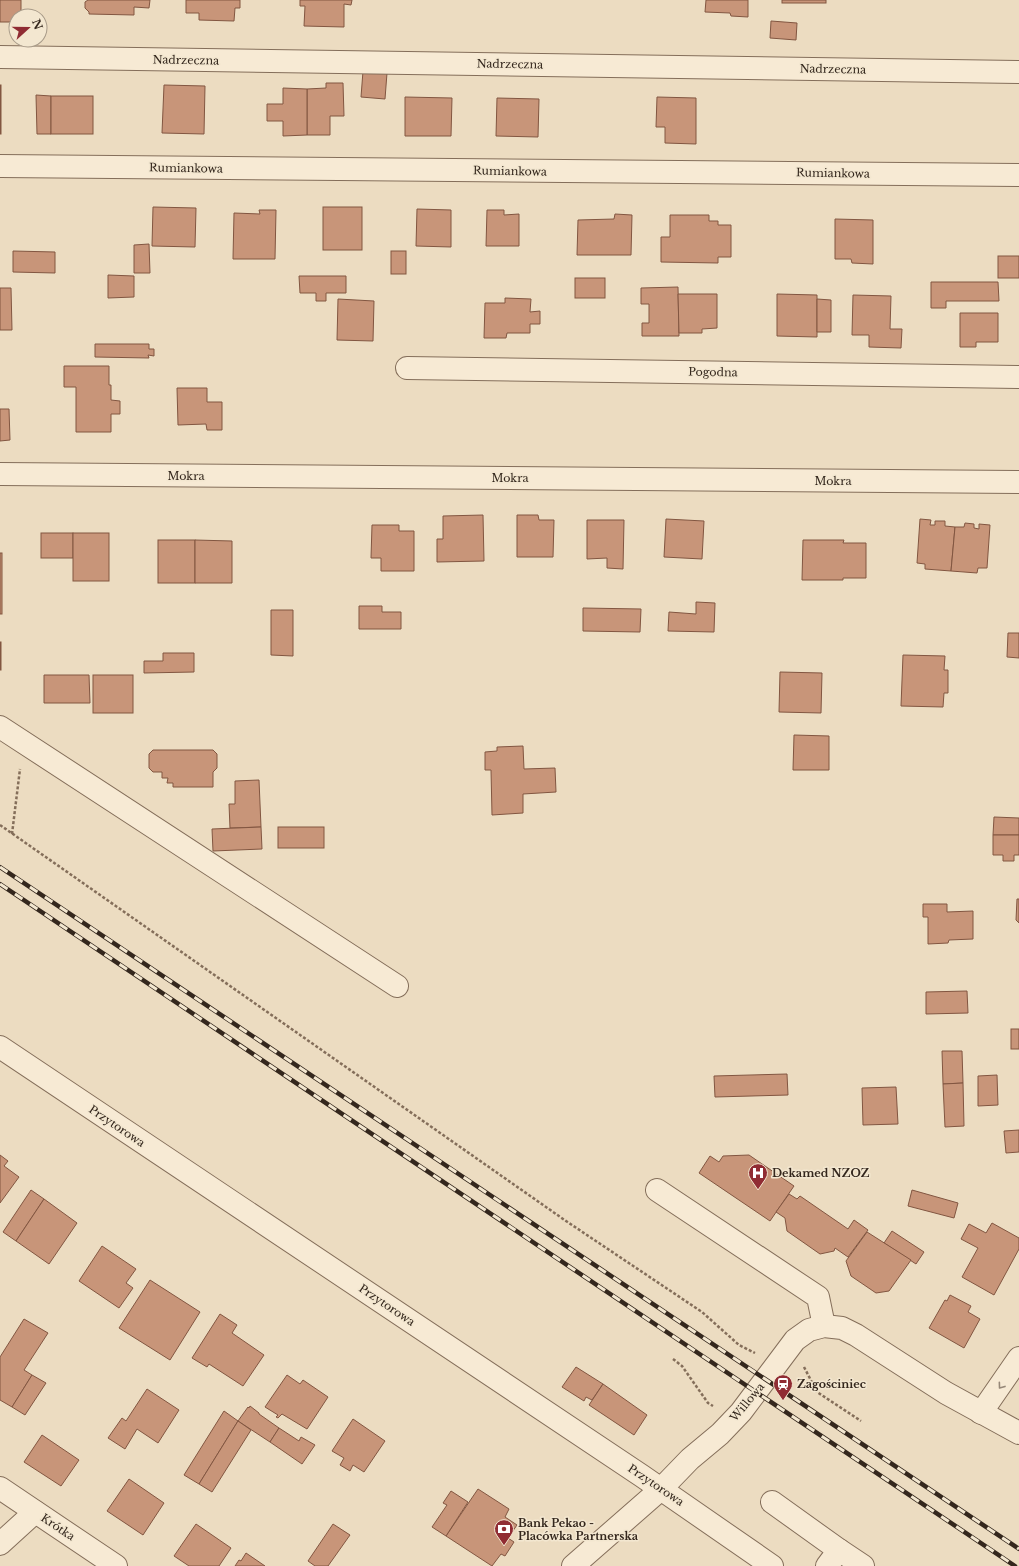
<svg xmlns="http://www.w3.org/2000/svg" width="1019" height="1566" font-family="'Libre Baskerville',serif">
<rect width="100%" height="100%" fill="#ecdcc1"/>
<g fill="#c89579" stroke="#825641">
<polygon points="0,0 21,0 21,16 16,16 16,22 0,22"/>
<polygon points="88,0 150,0 149,8 134,7 134,15 89,14 89,12 85,8 85,2"/>
<polygon points="186,0 240,0 240,8 235,8 234,21 199,20 199,13 186,13"/>
<polygon points="300,0 352,0 351,5 344,4 344,27 304,26 305,6 300,6"/>
<polygon points="706,0 748,0 748,17 731,16 730,13 705,12"/>
<rect x="782" y="0" width="44" height="3"/>
<polygon points="771,21 797,23 796,40 770,38"/>
<polygon points="363,71 387,73 385,99 361,97"/>
<polygon points="326,83 343,83 344,116 330,116 330,135 307,135 307,89 326,88"/>
<rect x="0" y="85" width="1" height="49"/>
<polygon points="164,85 205,86 204,134 162,133"/>
<polygon points="283,88 307,89 307,135 283,136 283,121 267,121 267,104 283,104"/>
<polygon points="36,95 51,96 51,134 37,134"/>
<rect x="51" y="96" width="42" height="38"/>
<polygon points="405,97 452,98 451,136 405,136"/>
<polygon points="657,97 696,98 696,144 665,143 665,127 656,127"/>
<polygon points="497,98 539,99 538,137 496,136"/>
<polygon points="153,207 196,208 195,247 152,246"/>
<rect x="323" y="207" width="39" height="43"/>
<polygon points="417,209 451,210 451,247 416,246"/>
<polygon points="259,210 276,210 275,259 233,259 234,213 260,214"/>
<polygon points="487,210 504,210 504,215 519,214 519,246 486,246"/>
<polygon points="615,214 632,215 631,255 577,255 578,220 614,219"/>
<polygon points="670,215 709,215 709,221 718,221 718,225 731,225 731,257 718,257 718,263 661,262 661,237 670,237"/>
<polygon points="835,219 873,220 873,264 852,263 851,259 835,259"/>
<polygon points="149,244 150,273 134,273 134,245"/>
<polygon points="13,251 55,252 55,273 13,272"/>
<rect x="391" y="251" width="15" height="23"/>
<rect x="998" y="256" width="21" height="22"/>
<polygon points="108,275 134,276 134,297 108,298"/>
<polygon points="299,276 346,276 346,293 326,293 326,301 316,301 316,293 300,293"/>
<rect x="575" y="278" width="30" height="20"/>
<polygon points="931,282 998,282 999,301 946,301 946,308 931,308"/>
<polygon points="678,287 679,336 642,336 642,323 649,323 649,304 641,304 641,288"/>
<polygon points="0,288 11,288 12,330 0,330"/>
<polygon points="678,294 717,294 717,328 702,329 702,333 679,333"/>
<polygon points="777,294 817,295 817,337 777,336"/>
<polygon points="853,295 891,296 890,329 902,329 901,348 869,347 869,335 852,335"/>
<polygon points="505,298 531,299 530,312 540,311 540,324 530,324 530,333 507,333 506,338 484,338 485,303 505,303"/>
<polygon points="338,299 374,301 373,341 337,340"/>
<polygon points="817,299 831,300 831,332 817,332"/>
<polygon points="960,313 998,313 998,342 976,342 976,347 960,347"/>
<polygon points="95,344 149,344 149,349 154,349 154,356 148,355 149,358 95,357"/>
<polygon points="64,366 109,366 109,385 111,385 111,400 120,401 120,414 111,414 111,432 76,432 76,387 64,387"/>
<polygon points="177,388 207,388 207,402 222,402 222,430 207,430 206,424 178,425"/>
<polygon points="0,409 9,409 10,440 0,441"/>
<polygon points="483,515 484,561 437,562 437,539 443,539 443,516"/>
<polygon points="517,515 538,515 539,520 554,520 553,557 517,557"/>
<polygon points="666,519 704,521 702,559 664,557"/>
<polygon points="920,519 931,520 930,525 935,525 935,521 945,521 945,526 955,527 951,571 925,569 925,564 917,563"/>
<polygon points="587,520 624,520 623,569 607,568 607,558 587,559"/>
<polygon points="965,523 974,524 974,528 979,529 979,524 990,525 987,568 978,568 977,573 951,571 955,527 964,527"/>
<polygon points="372,525 399,525 399,531 414,531 414,571 381,571 381,558 371,558"/>
<rect x="41" y="533" width="32" height="25"/>
<rect x="73" y="533" width="36" height="48"/>
<rect x="158" y="540" width="37" height="43"/>
<polygon points="195,540 232,541 232,583 195,583"/>
<polygon points="803,540 844,540 843,543 866,543 866,578 843,578 843,580 802,580"/>
<rect x="0" y="553" width="2" height="61"/>
<polygon points="696,602 715,603 714,632 668,631 669,612 696,614"/>
<polygon points="359,606 382,606 382,612 401,612 401,629 359,629"/>
<polygon points="583,608 641,609 640,632 583,631"/>
<polygon points="271,610 293,610 293,656 271,655"/>
<polygon points="1008,633 1019,633 1019,658 1007,657"/>
<rect x="0" y="642" width="1" height="28"/>
<polygon points="163,653 194,653 194,672 144,673 144,661 163,661"/>
<polygon points="903,655 945,656 944,670 948,670 948,693 944,693 943,707 901,706"/>
<polygon points="780,672 822,673 821,713 779,712"/>
<polygon points="44,675 89,675 90,703 44,703"/>
<rect x="93" y="675" width="40" height="38"/>
<polygon points="794,735 829,736 829,770 793,770"/>
<polygon points="523,746 524,769 555,768 556,792 523,794 523,813 492,815 491,770 485,770 485,752 497,751 497,747"/>
<polygon points="153,750 213,750 217,754 217,768 213,772 213,787 173,787 173,783 167,783 168,778 162,778 162,772 153,772 149,768 149,754"/>
<polygon points="259,780 261,827 230,828 229,804 235,804 235,781"/>
<polygon points="994,817 1019,818 1019,835 993,835"/>
<polygon points="261,827 262,849 213,851 212,829"/>
<rect x="278" y="827" width="46" height="21"/>
<polygon points="993,835 1019,835 1019,855 1014,855 1014,861 1003,861 1003,855 993,855"/>
<polygon points="1017,899 1019,899 1019,923 1016,920"/>
<polygon points="923,904 947,904 947,912 973,911 973,939 949,940 948,943 928,944 928,917 923,917"/>
<polygon points="967,991 968,1013 926,1014 926,992"/>
<rect x="1011" y="1029" width="8" height="20"/>
<polygon points="942,1051 962,1051 963,1083 943,1084"/>
<polygon points="787,1074 788,1095 715,1097 714,1076"/>
<polygon points="997,1075 998,1105 978,1106 978,1076"/>
<polygon points="963,1083 964,1126 945,1127 943,1084"/>
<polygon points="896,1087 898,1124 863,1125 862,1088"/>
<polygon points="1019,1130 1019,1152 1006,1153 1004,1131"/>
<polygon points="0,1155 8,1161 4,1166 19,1177 0,1203"/>
<polygon points="749,1155 794,1186 770,1221 699,1173 710,1156 719,1162 723,1156"/>
<polygon points="31,1190 44,1199 16,1241 3,1232"/>
<polygon points="912,1190 958,1203 954,1218 908,1206"/>
<polygon points="789,1194 797,1199 800,1196 848,1229 854,1220 868,1230 848,1257 835,1248 834,1251 820,1254 787,1231 785,1218 776,1212"/>
<polygon points="44,1199 77,1223 49,1264 16,1241"/>
<polygon points="992,1223 1019,1238 1019,1249 994,1295 962,1277 978,1248 961,1239 969,1224 986,1233"/>
<polygon points="892,1231 924,1252 916,1264 884,1243"/>
<polygon points="867,1232 911,1260 889,1291 876,1293 851,1276 846,1261"/>
<polygon points="102,1246 136,1269 126,1283 133,1288 119,1308 79,1281"/>
<polygon points="150,1280 200,1312 170,1360 119,1328"/>
<polygon points="950,1295 971,1306 968,1312 980,1319 964,1348 929,1328 945,1300 947,1301"/>
<polygon points="220,1314 237,1325 232,1333 264,1355 243,1386 209,1364 207,1367 192,1358"/>
<polygon points="24,1319 48,1333 24,1370 32,1375 12,1407 0,1400 0,1357"/>
<polygon points="576,1367 603,1384 592,1400 586,1397 584,1401 562,1387"/>
<polygon points="32,1375 46,1383 25,1415 12,1407"/>
<polygon points="287,1375 300,1384 303,1380 328,1397 307,1429 282,1414 278,1418 276,1417 278,1415 265,1407"/>
<polygon points="603,1384 647,1415 634,1435 589,1405"/>
<polygon points="147,1389 179,1410 158,1443 137,1429 125,1449 108,1438 122,1418 126,1421"/>
<polygon points="250,1406 259,1413 259,1414 279,1428 270,1442 238,1421 248,1407 249,1408"/>
<polygon points="224,1411 238,1421 199,1484 184,1475"/>
<polygon points="353,1419 385,1441 364,1472 353,1465 350,1471 340,1465 344,1458 332,1451"/>
<polygon points="238,1421 251,1430 212,1492 199,1484"/>
<polygon points="279,1428 299,1441 301,1437 315,1445 302,1464 270,1442"/>
<polygon points="42,1435 79,1460 61,1486 24,1462"/>
<polygon points="129,1479 164,1503 143,1535 107,1511"/>
<polygon points="478,1489 509,1509 505,1517 517,1525 508,1538 514,1542 505,1556 501,1554 492,1566 446,1536"/>
<polygon points="451,1491 468,1502 446,1536 432,1527 447,1505 443,1503"/>
<polygon points="196,1524 231,1548 219,1566 189,1566 174,1556"/>
<polygon points="333,1524 350,1535 328,1566 315,1566 308,1561"/>
<polygon points="246,1553 265,1566 235,1566 239,1560 241,1561"/>
</g>
<g fill="none" stroke-linecap="round" stroke-linejoin="round">
<g stroke="#846e5a" stroke-width="24">
<g id="minor">
<polyline points="0,57 1019,72"/>
<polyline points="0,166 1019,175"/>
<polyline points="407,368 1019,377"/>
<polyline points="0,474 1019,482"/>
<polyline points="0,727 397,986"/>
<polyline points="0,1047 642,1476 772,1566"/>
<polyline points="657,1190 818,1297 824,1326"/>
<polyline points="981,1413 1019,1358"/>
<polyline points="0,1488 116,1566"/>
<polyline points="772,1502 839,1550"/>
<polyline points="0,1544 35,1512"/>
<polyline points="573,1566 661,1489 690,1459 720,1434 741,1412 795,1340 809,1330 824,1326 842,1328 856,1335 946,1393 1019,1433"/>
<polyline points="827,1566 839,1550 863,1566"/>
</g>
</g>
<g stroke="#846e5a" stroke-width="2.5" stroke-dasharray="3 2" stroke-linecap="butt">
<polyline points="0,825 566,1221 702,1312 739,1345 755,1353"/>
<polyline points="12,834 20,769"/>
<polyline points="673,1359 682,1366 708,1403 713,1406"/>
<polyline points="804,1367 817,1392 861,1421"/>
</g>
<use href="#minor" stroke="#f7ead4" stroke-width="22"/>
<g stroke="#34271d" stroke-width="4.5">
<g id="rail">
<polyline points="0,867 1019,1549"/>
<polyline points="0,884 1015,1566"/>
</g>
</g>
<use href="#rail" stroke="#f3e7d0" stroke-width="3" stroke-dasharray="9" stroke-linecap="butt"/>
</g>
<defs><path id="oneway-chevron" d="M-2-3.5L2.5 0L-2 3.5" fill="none" stroke-width="1.6" stroke-linecap="round" stroke-linejoin="round"/></defs>
<use stroke="#968878" href="#oneway-chevron" transform="translate(1001 1386) rotate(126)"/>
<defs>
<g id="hospital-pin" transform="scale(1)"><path d="M0 17L-7.5 6A9.5 9.5 0 1 1 7.5 6Z" fill="#902c33" stroke="#f3e7d0"/><path d="M-5-5h3v3.5h4V-5h3V5h-3V1.5h-4V5h-3Z" fill="#fff"/></g>
<g id="station-pin" transform="scale(1)"><path d="M0 17L-7.5 6A9.5 9.5 0 1 1 7.5 6Z" fill="#902c33" stroke="#f3e7d0"/><path d="M-3-6H3Q5-6 5-4V2Q5 4 3 4L4.5 6H3L1.5 4h-3L-3 6H-4.5L-3 4Q-5 4-5 2V-4Q-5-6-3-6ZM-3.5-4v3h7v-3ZM-3.5 1v1.5H-2V1ZM2 1v1.5H3.5V1Z" fill="#fff"/></g>
<g id="bank-pin" transform="scale(1)"><path d="M0 17L-7.5 6A9.5 9.5 0 1 1 7.5 6Z" fill="#902c33" stroke="#f3e7d0"/><path d="M-6-4H6V4H-6ZM0-2.3a2.3 2.3 0 1 0 0 4.6a2.3 2.3 0 1 0 0-4.6Z" fill="#fff"/></g>
</defs>
<g fill-rule="evenodd">
<use href="#hospital-pin" x="758" y="1173"/>
<use href="#station-pin" x="783" y="1384"/>
<use href="#bank-pin" x="504" y="1529"/>
</g>
<g text-anchor="middle" dominant-baseline="central" stroke-width="3" stroke-linejoin="round" paint-order="stroke">
<g font-size="11" fill="#34271d" stroke="#f3e7d0">
<text transform="translate(186 60) rotate(1)">Nadrzeczna</text>
<text transform="translate(510 64) rotate(1)">Nadrzeczna</text>
<text transform="translate(833 69) rotate(1)">Nadrzeczna</text>
<text transform="translate(186 168) rotate(1)">Rumiankowa</text>
<text transform="translate(510 171) rotate(1)">Rumiankowa</text>
<text transform="translate(833 173) rotate(1)">Rumiankowa</text>
<text transform="translate(713 372) rotate(1)">Pogodna</text>
<text x="186" y="476">Mokra</text>
<text x="510" y="478">Mokra</text>
<text x="833" y="481">Mokra</text>
<text transform="translate(117 1126) rotate(34)">Przytorowa</text>
<text transform="translate(387 1305) rotate(34)">Przytorowa</text>
<text transform="translate(747 1402) rotate(-50)">Willowa</text>
<text transform="translate(656 1485) rotate(34)">Przytorowa</text>
<text transform="translate(58 1527) rotate(34)">Krótka</text>
</g>
<g font-size="11" font-weight="bold" fill="#34271d" stroke="#f3e7d0" text-anchor="start">
<text x="772" y="1173">Dekamed NZOZ</text>
<text x="797" y="1384">Zagościniec</text>
<text x="518" y="1523">Bank Pekao -<tspan x="518" dy="13">Placówka Partnerska</tspan></text>
</g>
</g>
<g transform="translate(28 28) rotate(69)"><circle r="19" fill="#f3e7d0" stroke="#a79a88"/>
<path d="M0-3L7 15L0 10L-7 15Z" fill="#902c33"/>
<text y="-6" font-size="11" font-weight="bold" text-anchor="middle" fill="#34271d">N</text>
</g>
</svg>
